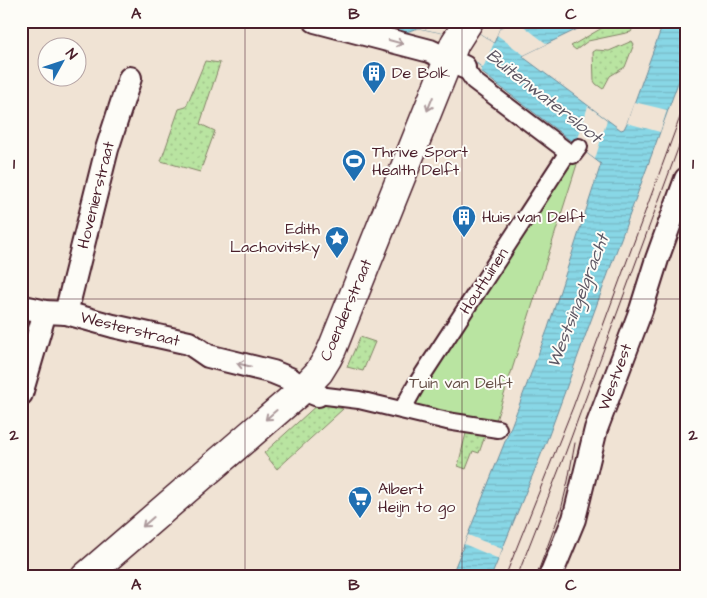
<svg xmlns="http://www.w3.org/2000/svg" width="707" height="598" font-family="'Architects Daughter',sans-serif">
<defs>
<pattern id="grass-dots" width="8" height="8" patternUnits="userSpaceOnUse" patternTransform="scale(1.25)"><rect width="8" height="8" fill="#b9e4a1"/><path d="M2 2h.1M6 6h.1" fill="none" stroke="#a1c38b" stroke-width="1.8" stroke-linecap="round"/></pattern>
<pattern id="water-rules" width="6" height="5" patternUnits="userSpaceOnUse" patternTransform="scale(1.25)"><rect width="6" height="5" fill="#88d7e6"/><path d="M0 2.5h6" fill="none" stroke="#77b8c5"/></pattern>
</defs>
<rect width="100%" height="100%" fill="#f0e3d4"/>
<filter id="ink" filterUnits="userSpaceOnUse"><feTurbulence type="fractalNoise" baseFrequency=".02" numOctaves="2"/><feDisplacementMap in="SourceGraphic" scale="10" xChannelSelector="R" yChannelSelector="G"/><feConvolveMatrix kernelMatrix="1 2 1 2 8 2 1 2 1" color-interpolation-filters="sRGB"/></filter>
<g filter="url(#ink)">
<g fill="url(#grass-dots)" stroke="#828266">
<polygon points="614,21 636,21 631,32 588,41 576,50 571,46"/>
<polygon points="632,41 634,44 625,67 610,76 603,89 596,84 594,81 593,52 596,50 609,51"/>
<polygon points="205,61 220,63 200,124 215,131 200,172 161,161 179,109 186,107"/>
<polygon points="360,337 375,342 363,371 347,367"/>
<polygon points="319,403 343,409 277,469 264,453"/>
<polygon points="467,429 486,433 479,453 473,451 466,469 458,466"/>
</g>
<polygon fill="#b9e4a1" stroke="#828266" points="559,155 578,161 491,436 394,413"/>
<polygon fill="url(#water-rules)" stroke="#6f8d9b" points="370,21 460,21 494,43 500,28 516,21 594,21 524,55 523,57 621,130 624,129 627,123 664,21 686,21 686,61 549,435 491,577 451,577 512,424 548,328 601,164 481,72 482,68 443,33 418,28 406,32"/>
<g fill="#f0e3d4">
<polygon points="420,21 460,21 494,43 483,68 443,33 418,28"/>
<polygon points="517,21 547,44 524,55 497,35 500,28"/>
<polygon points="634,102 667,110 660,132 627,123"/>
<polygon points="588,106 607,120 595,159 576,145"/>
<polygon points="468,535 502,549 499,559 464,544"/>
</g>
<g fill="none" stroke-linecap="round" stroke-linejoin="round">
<g stroke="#4a1f2b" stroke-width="20">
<g id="pedestrian">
<polyline points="464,67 474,81 568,152 573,155 579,147"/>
<polyline points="318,395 359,400 447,421 498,429"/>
<polyline points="402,410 416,385 568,152"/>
</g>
</g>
<g stroke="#4a1f2b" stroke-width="26">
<g id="minor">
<polyline points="315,21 430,51 464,67"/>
<polyline points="21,306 45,312 66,313 113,326 189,343 208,356 273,372 290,379 303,389 318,395"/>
<polyline points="66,313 107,149 130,78"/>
<polyline points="21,394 45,312"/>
<polyline points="550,577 574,519 596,429 641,310 657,259 686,179"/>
</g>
</g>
<g stroke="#4a1f2b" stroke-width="31">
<polyline id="tertiary" points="85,577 303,389 319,372 327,359 332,349 455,43 469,21"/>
</g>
<use href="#pedestrian" stroke="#fdfcf7" stroke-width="16"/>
<use href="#minor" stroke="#fdfcf7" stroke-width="22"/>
<use href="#tertiary" stroke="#fdfcf7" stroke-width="28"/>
<g stroke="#4a1f2b" stroke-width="1">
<polyline points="505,577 573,407 686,101"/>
<polyline points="517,577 565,454 686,127"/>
<polyline points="536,577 561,510 568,481 575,443"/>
</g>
</g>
<defs><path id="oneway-shaft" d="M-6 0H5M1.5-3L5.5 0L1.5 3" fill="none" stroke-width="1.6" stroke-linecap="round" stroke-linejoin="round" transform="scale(1.25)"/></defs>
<g stroke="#ac999b">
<use href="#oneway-shaft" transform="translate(396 42) rotate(15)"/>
<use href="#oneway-shaft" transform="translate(430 104) rotate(112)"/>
<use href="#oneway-shaft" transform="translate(244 365) rotate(-166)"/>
<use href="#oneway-shaft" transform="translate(271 415) rotate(139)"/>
<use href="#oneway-shaft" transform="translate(148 522) rotate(139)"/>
</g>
</g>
<path fill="none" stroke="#4a1f2b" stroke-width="1" stroke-opacity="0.55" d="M245,21V577M462,21V577M21,299H686"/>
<defs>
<g id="building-pin" transform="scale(1.25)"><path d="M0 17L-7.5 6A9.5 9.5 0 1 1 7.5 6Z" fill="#1f6fb2" stroke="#fdfcf7"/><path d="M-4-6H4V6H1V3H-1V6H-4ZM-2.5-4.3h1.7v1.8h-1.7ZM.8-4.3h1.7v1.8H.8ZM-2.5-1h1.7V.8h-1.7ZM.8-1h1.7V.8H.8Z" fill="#fff"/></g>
<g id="stadium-pin" transform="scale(1.25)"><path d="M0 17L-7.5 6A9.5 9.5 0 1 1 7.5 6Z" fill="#1f6fb2" stroke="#fdfcf7"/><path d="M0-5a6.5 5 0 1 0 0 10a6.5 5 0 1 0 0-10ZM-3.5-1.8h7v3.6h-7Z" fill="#fff"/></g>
<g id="sight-pin" transform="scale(1.25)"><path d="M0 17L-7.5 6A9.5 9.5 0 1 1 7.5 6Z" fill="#1f6fb2" stroke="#fdfcf7"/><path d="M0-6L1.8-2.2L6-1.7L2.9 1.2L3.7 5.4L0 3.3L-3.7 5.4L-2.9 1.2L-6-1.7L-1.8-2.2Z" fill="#fff"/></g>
<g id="supermarket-pin" transform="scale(1.25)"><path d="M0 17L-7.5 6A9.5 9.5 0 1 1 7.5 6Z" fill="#1f6fb2" stroke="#fdfcf7"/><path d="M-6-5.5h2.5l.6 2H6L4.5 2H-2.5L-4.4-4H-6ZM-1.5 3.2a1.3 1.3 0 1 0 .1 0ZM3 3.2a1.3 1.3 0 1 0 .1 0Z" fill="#fff"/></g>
</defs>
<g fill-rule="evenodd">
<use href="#building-pin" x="374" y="73"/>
<use href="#stadium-pin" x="354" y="161"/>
<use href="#building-pin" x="464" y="217"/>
<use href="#sight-pin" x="337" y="238"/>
<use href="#supermarket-pin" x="360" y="498"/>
</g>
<g text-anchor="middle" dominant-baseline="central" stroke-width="4" stroke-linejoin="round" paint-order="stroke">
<g font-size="16" fill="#4a1f2b" stroke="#fdfcf7" text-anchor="start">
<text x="392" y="73">De Bolk</text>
<text x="372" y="152">Thrive Sport<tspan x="372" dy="18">Health Delft</tspan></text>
<text x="482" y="217">Huis van Delft</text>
<text x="320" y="229" text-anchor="end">Edith<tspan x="320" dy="18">Lachovitsky</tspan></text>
<text x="378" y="489">Albert<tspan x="378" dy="18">Heijn to go</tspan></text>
</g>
<g font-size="16" fill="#4a1f2b" stroke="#fdfcf7">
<text transform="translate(96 195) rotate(-76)">Hovenierstraat</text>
<text transform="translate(484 281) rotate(-57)">Houttuinen</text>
<text transform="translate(346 310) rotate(-67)">Coenderstraat</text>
<text transform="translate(130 329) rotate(14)">Westerstraat</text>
<text transform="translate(615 377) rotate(-70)">Westvest</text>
</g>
<g font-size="16" fill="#665048" stroke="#fdfcf7">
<text x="461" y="383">Tuin van Delft</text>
</g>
<g font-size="18" font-style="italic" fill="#5d5663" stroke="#fdfcf7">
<text transform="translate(544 96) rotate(38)">Buitenwatersloot</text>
<text transform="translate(578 301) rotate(-69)">Westsingelgracht</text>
</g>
</g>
<rect width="707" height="598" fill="none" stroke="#fdfcf7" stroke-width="55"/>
<g transform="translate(62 62) rotate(50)"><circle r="24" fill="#fdfcf7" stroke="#b5a4a5"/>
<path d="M0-4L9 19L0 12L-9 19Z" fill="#1f6fb2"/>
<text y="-8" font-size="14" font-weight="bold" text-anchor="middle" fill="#4a1f2b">N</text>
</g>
<rect x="28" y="28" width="652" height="542" fill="none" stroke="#4a1f2b" stroke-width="2"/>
<g font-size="16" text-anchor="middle" font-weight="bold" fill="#4a1f2b">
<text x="136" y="19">A</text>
<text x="354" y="19">B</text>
<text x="571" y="19">C</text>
<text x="14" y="169">1</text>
<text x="693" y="169">1</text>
<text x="14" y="440">2</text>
<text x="693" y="440">2</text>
<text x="136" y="590">A</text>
<text x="354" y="590">B</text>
<text x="571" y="590">C</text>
</g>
</svg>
